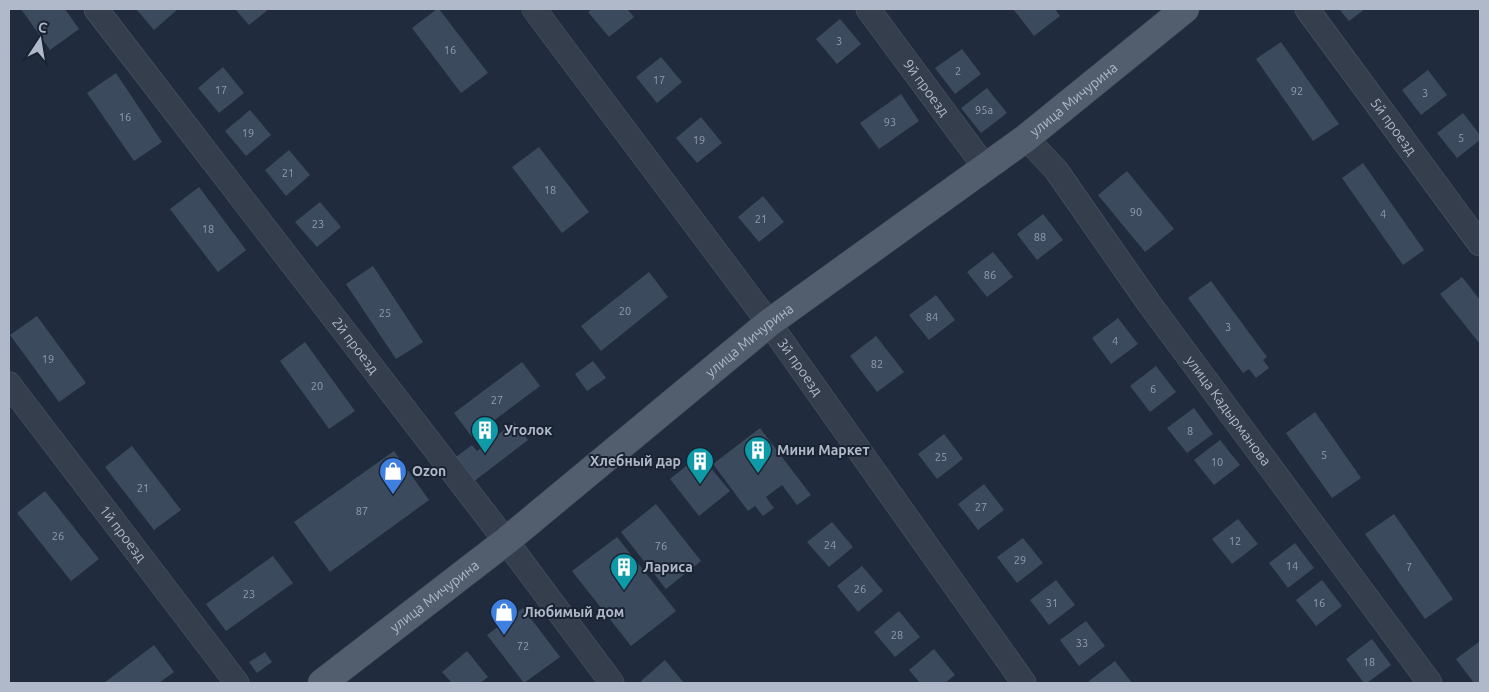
<svg xmlns="http://www.w3.org/2000/svg" width="1489" height="692" font-family="Ubuntu,sans-serif">
<rect width="100%" height="100%" fill="#202c3d"/>
<g fill="#3c4a5d">
<polygon points="21,9 65,9 79,29 50,50"/>
<polygon points="136,9 178,9 154,30"/>
<polygon points="235,9 269,9 249,25"/>
<polygon points="437,9 439,9 488,73 461,93 412,28"/>
<polygon points="592,9 627,9 634,17 609,37 588,12"/>
<polygon points="1016,9 1055,9 1060,16 1034,36 1014,10"/>
<polygon points="1339,9 1365,9 1349,21"/>
<polygon points="840,19 861,44 837,64 816,39"/>
<polygon points="1281,42 1339,124 1313,141 1256,59"/>
<polygon points="962,49 981,74 955,94 935,68"/>
<polygon points="661,57 682,82 657,103 636,77"/>
<polygon points="223,67 244,93 219,113 198,88"/>
<polygon points="1428,70 1447,95 1421,115 1402,90"/>
<polygon points="116,73 162,142 134,161 87,93"/>
<polygon points="987,88 1007,113 981,133 961,108"/>
<polygon points="901,94 919,121 879,149 860,123"/>
<polygon points="250,110 271,135 246,156 225,131"/>
<polygon points="1463,113 1480,135 1480,140 1457,158 1437,133"/>
<polygon points="701,117 722,143 697,163 676,138"/>
<polygon points="539,147 589,212 562,233 512,167"/>
<polygon points="289,150 310,175 286,196 265,170"/>
<polygon points="1363,163 1424,250 1403,265 1342,178"/>
<polygon points="1127,171 1174,229 1145,252 1098,195"/>
<polygon points="199,187 246,250 218,272 170,209"/>
<polygon points="763,196 784,222 759,242 738,217"/>
<polygon points="320,202 341,227 317,247 295,222"/>
<polygon points="1043,214 1063,240 1037,260 1017,234"/>
<polygon points="993,252 1013,277 987,297 967,272"/>
<polygon points="373,266 423,342 396,359 346,284"/>
<polygon points="649,272 668,297 601,351 581,326"/>
<polygon points="1462,277 1480,300 1480,344 1440,294"/>
<polygon points="1211,281 1267,357 1263,360 1269,368 1256,378 1249,369 1243,373 1188,298"/>
<polygon points="936,295 955,320 929,340 909,315"/>
<polygon points="37,316 86,383 59,402 10,335"/>
<polygon points="1118,318 1138,344 1111,364 1092,338"/>
<polygon points="876,336 904,372 877,392 850,356"/>
<polygon points="305,342 355,411 329,429 280,361"/>
<polygon points="593,361 606,378 587,391 575,374"/>
<polygon points="522,362 540,386 472,437 454,413"/>
<polygon points="1156,366 1176,392 1150,412 1130,386"/>
<polygon points="1194,408 1213,434 1187,453 1167,428"/>
<polygon points="1315,412 1361,478 1332,498 1286,433"/>
<polygon points="514,422 528,440 473,482 456,457 472,445 477,451"/>
<polygon points="760,428 811,495 797,505 782,485 766,497 774,508 763,516 755,506 748,511 713,464"/>
<polygon points="944,434 963,459 937,479 918,454"/>
<polygon points="1220,440 1240,465 1214,485 1194,460"/>
<polygon points="132,446 181,510 154,530 105,467"/>
<polygon points="394,451 429,500 330,572 294,522"/>
<polygon points="700,455 730,491 699,516 670,479"/>
<polygon points="984,484 1004,510 978,530 958,504"/>
<polygon points="45,491 99,559 71,581 17,513"/>
<polygon points="656,504 701,561 666,589 621,532"/>
<polygon points="1394,514 1453,599 1425,619 1365,534"/>
<polygon points="1238,519 1258,544 1232,564 1212,539"/>
<polygon points="832,522 853,547 829,567 807,542"/>
<polygon points="617,537 676,611 631,646 572,571"/>
<polygon points="1023,538 1043,563 1017,583 997,557"/>
<polygon points="1295,543 1314,568 1288,588 1269,563"/>
<polygon points="273,556 293,583 226,631 206,604"/>
<polygon points="862,566 883,591 858,612 837,586"/>
<polygon points="1056,580 1075,605 1049,625 1030,600"/>
<polygon points="1322,580 1342,606 1316,626 1296,600"/>
<polygon points="523,608 560,657 524,683 487,635"/>
<polygon points="899,611 920,637 895,657 874,632"/>
<polygon points="1086,621 1105,646 1079,666 1060,640"/>
<polygon points="1372,639 1391,665 1367,683 1364,683 1346,659"/>
<polygon points="1480,641 1480,683 1474,683 1456,659"/>
<polygon points="154,645 174,672 159,683 104,683"/>
<polygon points="934,649 955,675 945,683 920,683 909,670"/>
<polygon points="467,651 488,677 480,683 452,683 442,672"/>
<polygon points="265,652 272,662 257,673 249,662"/>
<polygon points="665,660 684,683 643,683 641,681"/>
<polygon points="1115,661 1132,683 1090,683 1089,681"/>
</g>
<g fill="none" stroke-linecap="round" stroke-linejoin="round">
<g stroke="#505968" stroke-width="25">
<g id="minor">
<path id="s1" d="M96,9L506,541L612,683"/>
<path id="s2" d="M534,9L769,323L1024,683"/>
<path id="s3" d="M868,9L985,167"/>
<path id="s4" d="M1307,9L1480,244"/>
<path id="s5" d="M1026,138L1056,170L1148,302L1430,683"/>
<path id="s6" d="M9,384L237,683"/>
</g>
</g>
<g stroke="#3e4756" stroke-width="29">
<g id="primary">
<path id="s7" d="M322,683L506,541L769,323L1026,138L1185,9"/>
</g>
</g>
<use href="#minor" stroke="#343e4d" stroke-width="24"/>
<use href="#primary" stroke="#525d6d" stroke-width="28"/>
</g>
<defs>
<g id="building-pin" transform="scale(1.4375)"><path d="M0 17L-7.5 6A9.5 9.5 0 1 1 7.5 6Z" fill="#0f9aa8" stroke="#1a2332"/><path d="M-4-6H4V6H1V3H-1V6H-4ZM-2.5-4.3h1.7v1.8h-1.7ZM.8-4.3h1.7v1.8H.8ZM-2.5-1h1.7V.8h-1.7ZM.8-1h1.7V.8H.8Z" fill="#fff"/></g>
<g id="shop-pin" transform="scale(1.4375)"><path d="M0 17L-7.5 6A9.5 9.5 0 1 1 7.5 6Z" fill="#3f7fe0" stroke="#1a2332"/><path d="M-5-2.5h2.3a2.7 3.5 0 0 1 5.4 0H5L5.5 6h-11ZM-1.5-2.5h3a1.5 2.3 0 0 0-3 0Z" fill="#fff"/></g>
</defs>
<g fill-rule="evenodd">
<use href="#building-pin" x="485" y="430"/>
<use href="#building-pin" x="758" y="450"/>
<use href="#building-pin" x="700" y="461"/>
<use href="#shop-pin" x="393" y="471"/>
<use href="#building-pin" x="624" y="567"/>
<use href="#shop-pin" x="504" y="612"/>
</g>
<g text-anchor="middle" dominant-baseline="central" stroke-width="4" stroke-linejoin="round" paint-order="stroke">
<g font-size="11" fill="#939dae">
<text x="839" y="41">3</text>
<text x="450" y="50">16</text>
<text x="958" y="71">2</text>
<text x="659" y="80">17</text>
<text x="221" y="90">17</text>
<text x="1297" y="91">92</text>
<text x="1425" y="93">3</text>
<text x="984" y="110">95а</text>
<text x="125" y="117">16</text>
<text x="890" y="122">93</text>
<text x="248" y="133">19</text>
<text x="1461" y="138">5</text>
<text x="699" y="140">19</text>
<text x="288" y="173">21</text>
<text x="550" y="190">18</text>
<text x="1136" y="212">90</text>
<text x="1383" y="214">4</text>
<text x="761" y="219">21</text>
<text x="318" y="224">23</text>
<text x="208" y="229">18</text>
<text x="1040" y="237">88</text>
<text x="990" y="275">86</text>
<text x="625" y="311">20</text>
<text x="385" y="313">25</text>
<text x="932" y="317">84</text>
<text x="1228" y="327">3</text>
<text x="1115" y="341">4</text>
<text x="48" y="359">19</text>
<text x="877" y="364">82</text>
<text x="317" y="386">20</text>
<text x="1153" y="389">6</text>
<text x="497" y="400">27</text>
<text x="1190" y="431">8</text>
<text x="1324" y="455">5</text>
<text x="941" y="457">25</text>
<text x="1217" y="462">10</text>
<text x="143" y="488">21</text>
<text x="981" y="507">27</text>
<text x="362" y="511">87</text>
<text x="58" y="536">26</text>
<text x="1235" y="541">12</text>
<text x="830" y="545">24</text>
<text x="661" y="546">76</text>
<text x="1020" y="560">29</text>
<text x="1292" y="566">14</text>
<text x="1409" y="567">7</text>
<text x="860" y="589">26</text>
<text x="249" y="594">23</text>
<text x="1052" y="603">31</text>
<text x="1319" y="603">16</text>
<text x="897" y="635">28</text>
<text x="1082" y="643">33</text>
<text x="523" y="646">72</text>
<text x="1369" y="662">18</text>
</g>
<g font-size="14" fill="#b0b9c9" stroke="#1a2332">
<text stroke="none"><textPath href="#s3" startOffset="98">9й проезд</textPath></text>
<text stroke="none"><textPath href="#s7" startOffset="952">улица Мичурина</textPath></text>
<text stroke="none"><textPath href="#s4" startOffset="146">5й проезд</textPath></text>
<text stroke="none"><textPath href="#s7" startOffset="548">улица Мичурина</textPath></text>
<text stroke="none"><textPath href="#s1" startOffset="425">2й проезд</textPath></text>
<text stroke="none"><textPath href="#s2" startOffset="446">3й проезд</textPath></text>
<text stroke="none"><textPath href="#s5" startOffset="340">улица Кадырманова</textPath></text>
<text stroke="none"><textPath href="#s6" startOffset="188">1й проезд</textPath></text>
<text stroke="none"><textPath href="#s7" startOffset="142">улица Мичурина</textPath></text>
</g>
<g font-size="14" font-weight="bold" fill="#b0b9c9" stroke="#1a2332" text-anchor="start">
<text x="504" y="430">Уголок</text>
<text x="777" y="450">Мини Маркет</text>
<text x="681" y="461" text-anchor="end">Хлебный дар</text>
<text x="412" y="471">Ozon</text>
<text x="643" y="567">Лариса</text>
<text x="523" y="612">Любимый дом</text>
</g>
</g>
<rect width="1489" height="692" fill="none" stroke="#b0b9c9" stroke-width="20"/>
<g transform="translate(40 40) rotate(12)" stroke="#1a2332" stroke-width="4" paint-order="stroke">
<path d="M0-4L9 19L0 12L-9 19Z" fill="#b0b9c9"/>
<text y="-8" font-size="14" font-weight="bold" text-anchor="middle" fill="#b0b9c9">С</text>
</g>
</svg>
